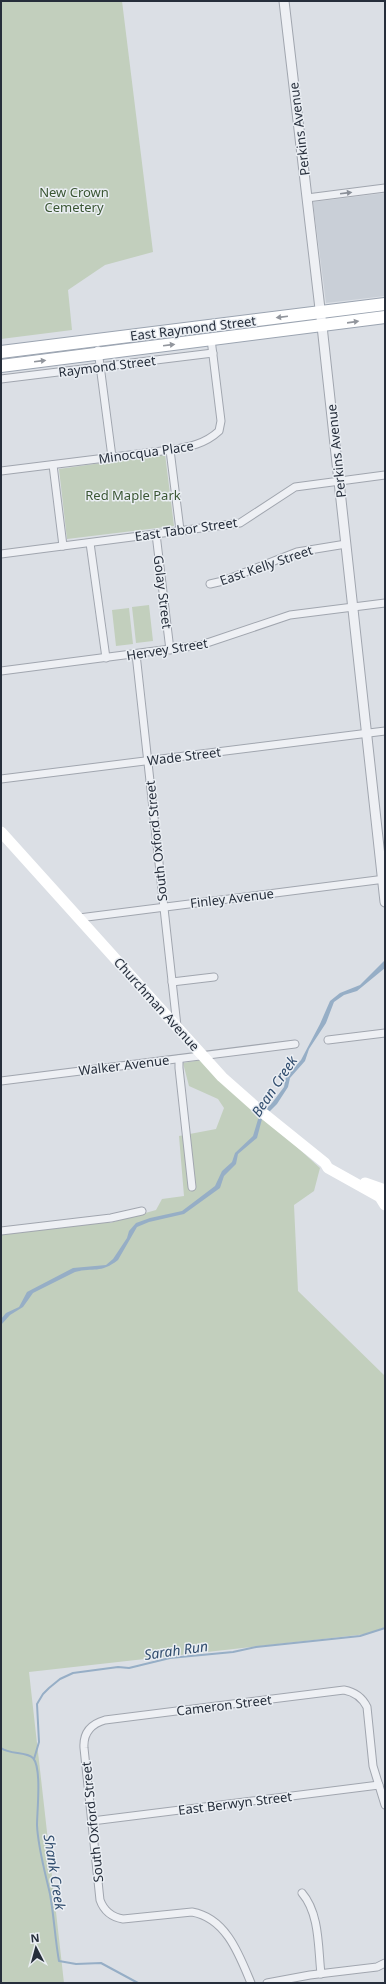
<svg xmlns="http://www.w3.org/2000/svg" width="386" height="1984" font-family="'Noto Sans',sans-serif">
<rect width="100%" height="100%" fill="#dbdfe5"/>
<polygon fill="#c9cfd7" points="385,193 385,296 326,303 313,202"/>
<g fill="#c2cfbd">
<polygon points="1,1 122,1 153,252 105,265 68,290 72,330 1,339"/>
<polygon points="165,454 174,526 67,539 59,469"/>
<polygon points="149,605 153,641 136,643 132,607"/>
<polygon points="129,608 133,644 116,646 112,610"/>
<polygon points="201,1060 320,1168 314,1191 294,1205 298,1291 385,1376 385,1627 367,1634 29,1672 64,1983 1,1983 1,1233 109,1220 110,1223 156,1210 162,1199 184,1196 179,1136 216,1129 224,1108 218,1099 189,1086 183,1063"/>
</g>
<path fill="#96aec6" d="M385,960V968L357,991L344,995L334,1002L326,1023L309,1049L305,1061L290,1078L288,1087L277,1104L262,1119L257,1138L238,1154L236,1164L224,1176L220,1188L184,1214L149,1222L137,1227L118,1260C100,1274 94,1267 75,1272L33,1293L23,1307L10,1315L1,1325V1319L6,1313L19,1307L27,1292L73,1268L106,1265L113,1259L127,1238L129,1231L136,1223L150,1218L182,1211L215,1186L222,1171L232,1162L235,1153L253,1136L259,1116L272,1103L284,1087L286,1077L301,1060L320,1024L330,1001L340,993L360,985Z"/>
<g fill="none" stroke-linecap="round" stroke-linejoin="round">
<g stroke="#96aec6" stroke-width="2">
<path d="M1,1748C10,1755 26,1751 33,1758C42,1768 37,1811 37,1825C38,1848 45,1872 50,1894C54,1916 55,1939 59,1961L76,1964L101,1963L138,1983"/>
<polyline points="34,1759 39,1742 37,1704 43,1694 49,1688 60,1679 73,1673 118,1667 129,1668 170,1658 233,1652 256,1647 360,1636 385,1628"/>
</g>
<g stroke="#a1a6af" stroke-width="9">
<g id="minor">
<polyline points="307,198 385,188"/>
<polyline points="98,350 112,457"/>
<polyline points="1,379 213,353"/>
<polyline points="170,450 180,530"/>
<polyline points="53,465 63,546"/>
<path d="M1,471L170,450C189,447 205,444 219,431L221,421L211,339"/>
<polyline points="156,534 170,650"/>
<polyline points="90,543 106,658"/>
<polyline points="1,554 240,523 295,487 385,475"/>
<polyline points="210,584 223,581 297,552 346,544"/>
<polyline points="136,654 177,1026"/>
<polyline points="1,671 201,645 290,615 385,603"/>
<polyline points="1,779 385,731"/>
<polyline points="79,918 385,879"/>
<polyline points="172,982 214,977"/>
<polyline points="328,1040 385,1033"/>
<polyline points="179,1059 179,1068 192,1187"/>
<polyline points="1,1081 295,1044"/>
<polyline points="1,1231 111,1218 142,1211"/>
<polyline points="92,1821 379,1785"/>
<path d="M302,1893C320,1914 318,1948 321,1974"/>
<path d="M251,1983C239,1954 226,1918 192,1912L123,1919C111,1917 104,1911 100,1900L84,1748C83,1733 91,1724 105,1720L344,1690C355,1692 362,1697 367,1707L373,1766L385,1805"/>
<polyline points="267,1983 310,1975 377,1967 385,1963"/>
</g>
</g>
<g stroke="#a1a6af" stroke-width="11">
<polyline id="tertiary" points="284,1 322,326 385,902"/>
</g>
<g stroke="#9ba4b1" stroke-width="14">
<g id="primary">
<polyline points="1,352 385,304"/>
<polyline points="1,366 385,317"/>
</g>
</g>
<use href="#minor" stroke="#eef0f4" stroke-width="7"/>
<use href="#tertiary" stroke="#eef0f4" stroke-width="9"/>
<g stroke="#fff" stroke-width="11">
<polyline points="1,832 222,1077 258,1109 325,1163 328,1168 380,1197 385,1205"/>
<polyline points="365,1183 385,1190"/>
</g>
<use href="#primary" stroke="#fff" stroke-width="12"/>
</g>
<defs><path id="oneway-solid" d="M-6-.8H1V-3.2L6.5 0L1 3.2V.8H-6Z"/></defs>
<use fill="#8a8f98" href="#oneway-solid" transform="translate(346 193) rotate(-7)"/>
<g fill="#92969d">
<use href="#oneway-solid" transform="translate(282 317) rotate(173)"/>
<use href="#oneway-solid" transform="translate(353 322) rotate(-8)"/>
<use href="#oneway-solid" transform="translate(169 345) rotate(-7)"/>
<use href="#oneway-solid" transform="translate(40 361) rotate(-7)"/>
</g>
<g text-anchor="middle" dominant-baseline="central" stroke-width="3" stroke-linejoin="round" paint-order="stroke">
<g font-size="13" fill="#262e3b" stroke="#eaeef3">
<text transform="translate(299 129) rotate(-97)">Perkins Avenue</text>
<text transform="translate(193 328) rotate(-7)">East Raymond Street</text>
<text transform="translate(107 366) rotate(-7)">Raymond Street</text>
<text transform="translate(336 451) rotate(-96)">Perkins Avenue</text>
<text transform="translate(146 452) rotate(-8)">Minocqua Place</text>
<text transform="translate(186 529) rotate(-8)">East Tabor Street</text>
<text transform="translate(266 565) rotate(-19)">East Kelly Street</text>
<text transform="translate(163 592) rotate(83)">Golay Street</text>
<text transform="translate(167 649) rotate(-9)">Hervey Street</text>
<text transform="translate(184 756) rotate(-7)">Wade Street</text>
<text transform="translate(156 841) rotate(-96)">South Oxford Street</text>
<text transform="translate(232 898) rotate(-7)">Finley Avenue</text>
<text transform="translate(157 1004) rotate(48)">Churchman Avenue</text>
<text transform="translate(124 1065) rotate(-7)">Walker Avenue</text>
<text transform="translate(224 1705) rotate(-7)">Cameron Street</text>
<text transform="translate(235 1803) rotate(-7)">East Berwyn Street</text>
<text transform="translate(92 1822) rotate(-96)">South Oxford Street</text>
</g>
<g font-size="13" fill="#3a5633" stroke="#eaeef3">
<text x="74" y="192">New Crown<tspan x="74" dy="15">Cemetery</tspan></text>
<text x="133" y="495">Red Maple Park</text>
</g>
<g font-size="14" font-style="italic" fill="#314d6e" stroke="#eaeef3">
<text transform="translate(274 1086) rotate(-56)">Bean Creek</text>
<text transform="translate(176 1650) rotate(-8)">Sarah Run</text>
<text transform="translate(55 1872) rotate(81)">Shank Creek</text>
</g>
</g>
<rect width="386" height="1984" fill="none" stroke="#262e3b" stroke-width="4"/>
<g transform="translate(36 1948) rotate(354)" stroke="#eaeef3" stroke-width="3" paint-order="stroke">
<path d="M0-3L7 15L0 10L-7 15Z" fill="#262e3b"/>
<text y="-6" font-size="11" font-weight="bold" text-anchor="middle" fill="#262e3b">N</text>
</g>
</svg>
